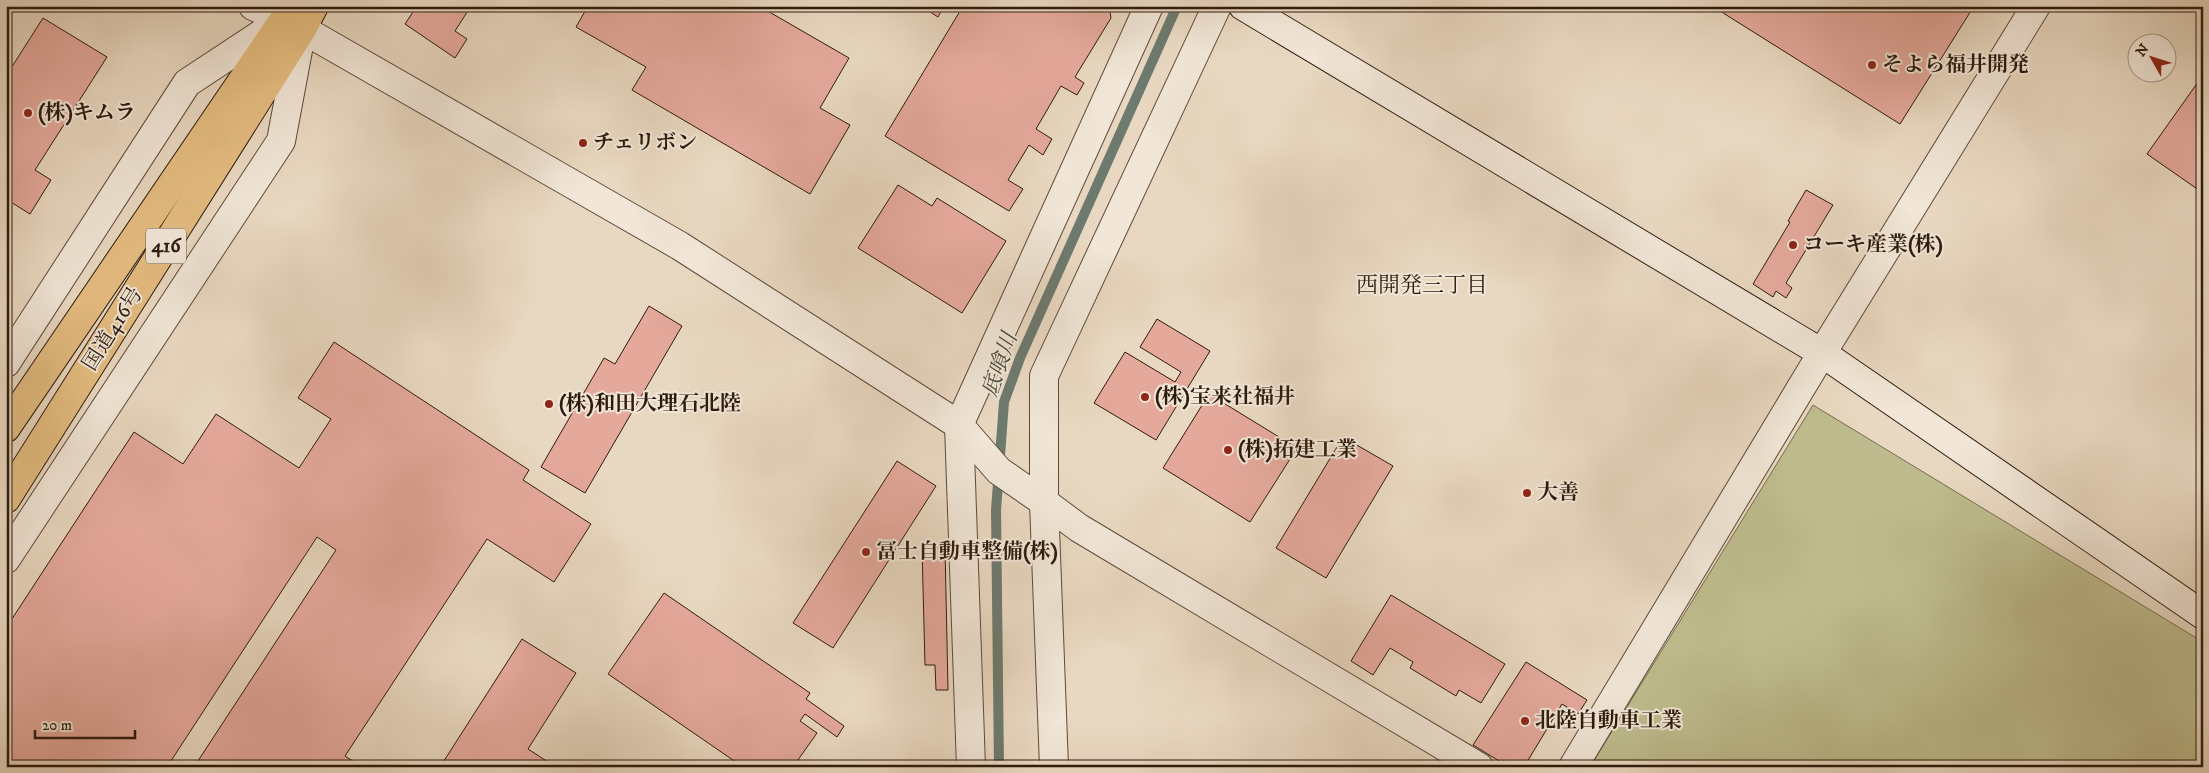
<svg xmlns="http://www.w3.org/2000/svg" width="2209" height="773" font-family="'IM FELL DW Pica','Noto Serif JP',serif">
<rect width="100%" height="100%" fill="#e9d8c1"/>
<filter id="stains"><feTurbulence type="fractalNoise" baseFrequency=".004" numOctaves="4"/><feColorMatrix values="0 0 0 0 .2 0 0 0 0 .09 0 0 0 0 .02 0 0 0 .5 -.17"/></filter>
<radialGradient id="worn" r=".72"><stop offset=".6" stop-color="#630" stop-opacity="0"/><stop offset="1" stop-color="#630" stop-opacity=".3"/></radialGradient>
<polygon fill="#bebc8e" stroke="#766c4e" points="1813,405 2203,642 2203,767 1590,767"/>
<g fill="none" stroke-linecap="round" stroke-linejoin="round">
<polyline stroke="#6d7a6f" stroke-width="10" points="999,767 996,510 1004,402 1020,358 1177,6"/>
</g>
<g fill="#e5a99c" stroke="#2e1b0d">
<polygon points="417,6 471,6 455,31 467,39 455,58 405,24"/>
<polygon points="588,6 759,6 849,58 820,108 850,125 810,194 632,90 646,67 576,27"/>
<polygon points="921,6 944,6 938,17"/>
<polygon points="963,6 1109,6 1111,18 1075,77 1084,83 1077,95 1061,86 1036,129 1052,139 1043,155 1029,145 1008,180 1023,189 1009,211 885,136"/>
<polygon points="1712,6 1974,6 1900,124"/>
<polygon points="43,18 107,57 35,170 51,180 30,214 6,199 6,76"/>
<polygon points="2203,75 2203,193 2147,154"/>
<polygon points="898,185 932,206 937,198 1006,241 962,313 858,248"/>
<polygon points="1806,190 1833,205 1786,283 1792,288 1786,298 1776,291 1773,297 1753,284 1790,222 1788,221"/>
<polygon points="649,306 682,326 585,493 541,467 604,358 615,364"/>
<polygon points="1157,319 1210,351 1156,440 1094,403 1125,352 1175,382 1181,372 1140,347"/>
<polygon points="334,342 529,470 523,480 591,524 554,582 487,539 345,756 362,767 194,767 336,550 317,537 167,767 6,767 6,628 134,432 183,464 216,414 299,468 331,419 298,398"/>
<polygon points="1209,394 1297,448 1250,522 1163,468"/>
<polygon points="1343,437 1393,466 1326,578 1276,548"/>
<polygon points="897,461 936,486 833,648 793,623"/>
<polygon points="945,547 948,690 936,690 935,665 925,665 922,548"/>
<polygon points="664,593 810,693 806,699 844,726 837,737 805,714 800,721 817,733 793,767 743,767 608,674"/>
<polygon points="1391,595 1505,664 1481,703 1459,690 1456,696 1410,668 1413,662 1390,648 1373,675 1351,661"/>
<polygon points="522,639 576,673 528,749 556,767 440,767"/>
<polygon points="1526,662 1587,700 1578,714 1562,704 1524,767 1509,767 1473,745"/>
</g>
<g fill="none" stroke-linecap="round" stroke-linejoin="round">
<g stroke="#5d4a3a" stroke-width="30">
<g id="street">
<polyline points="253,6 302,29 680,246 959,425 999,471 1044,502 1079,528 1479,767"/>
<polyline points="6,363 187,83 284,19"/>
<polyline points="6,559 281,141 302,29"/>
<polyline points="971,767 959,425 1149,6"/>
<polyline points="1054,767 1044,502 1044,376 1217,6"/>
<polyline points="1573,767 1822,353 2036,6"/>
</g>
</g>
<g stroke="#2e1b0d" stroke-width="30">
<polyline id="secondary" points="1243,6 1822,353 2203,615"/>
</g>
<g stroke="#2e1b0d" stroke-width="30">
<g id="highway">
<polyline points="6,428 293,6"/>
<polyline points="6,499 302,29 314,6"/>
</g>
</g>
<use href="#street" stroke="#f1e6d7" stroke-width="28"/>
<use href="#secondary" stroke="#f1e6d7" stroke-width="28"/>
<use href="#highway" stroke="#e4bc80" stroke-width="28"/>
</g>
<g fill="#8f2418" stroke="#f1e6d7" stroke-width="2">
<circle cx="1872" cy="65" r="5"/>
<circle cx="28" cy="113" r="5"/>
<circle cx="583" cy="143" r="5"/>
<circle cx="1793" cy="245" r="5"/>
<circle cx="1145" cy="397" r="5"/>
<circle cx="549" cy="404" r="5"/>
<circle cx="1228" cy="450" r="5"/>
<circle cx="1527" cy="493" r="5"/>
<circle cx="866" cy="552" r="5"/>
<circle cx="1525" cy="721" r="5"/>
</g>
<g text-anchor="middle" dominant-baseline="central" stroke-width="4" stroke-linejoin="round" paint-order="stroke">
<rect fill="#f1e6d7" stroke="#68584a" stroke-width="1" x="146" y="228.5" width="40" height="35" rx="4"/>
<g font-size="20" font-weight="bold" fill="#2e1b0d">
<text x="166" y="246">416</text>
</g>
<g font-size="21" font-weight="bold" fill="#2e1b0d" stroke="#f1e6d7" text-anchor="start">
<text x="1882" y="65">そよら福井開発</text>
<text x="38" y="113">(株)キムラ</text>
<text x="593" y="143">チェリボン</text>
<text x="1803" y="245">コーキ産業(株)</text>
<text x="1155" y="397">(株)宝来社福井</text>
<text x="559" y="404">(株)和田大理石北陸</text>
<text x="1238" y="450">(株)拓建工業</text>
<text x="1537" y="493">大善</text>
<text x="876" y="552">冨士自動車整備(株)</text>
<text x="1535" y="721">北陸自動車工業</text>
</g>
<g font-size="21" fill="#2e1b0d" stroke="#f1e6d7">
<text transform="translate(113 329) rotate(-58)">国道416号</text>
</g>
<g font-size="22" fill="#2e1b0d" stroke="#f1e6d7">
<text x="1422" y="285">西開発三丁目</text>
</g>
<g font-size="22" font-style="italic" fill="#4e4b3e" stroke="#f1e6d7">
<text transform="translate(1000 365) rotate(-71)">底喰川</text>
</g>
</g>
<rect width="2209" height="773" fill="none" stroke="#e9d8c1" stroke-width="25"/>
<rect x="8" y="8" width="2194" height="758" fill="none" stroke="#2e1b0d" stroke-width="2.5"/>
<rect x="12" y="12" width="2184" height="748" fill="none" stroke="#2e1b0d"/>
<g transform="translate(2152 58) rotate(309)"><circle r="24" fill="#f1e6d7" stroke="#a39586"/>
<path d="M0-4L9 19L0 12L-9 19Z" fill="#8f2418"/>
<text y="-8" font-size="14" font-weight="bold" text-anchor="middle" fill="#2e1b0d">N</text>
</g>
<path d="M35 730v8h100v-8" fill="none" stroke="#2e1b0d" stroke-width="2.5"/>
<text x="42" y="730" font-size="15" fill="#2e1b0d" stroke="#f1e6d7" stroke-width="4" paint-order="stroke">20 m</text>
<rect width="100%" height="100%" filter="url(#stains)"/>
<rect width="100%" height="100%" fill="url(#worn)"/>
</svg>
